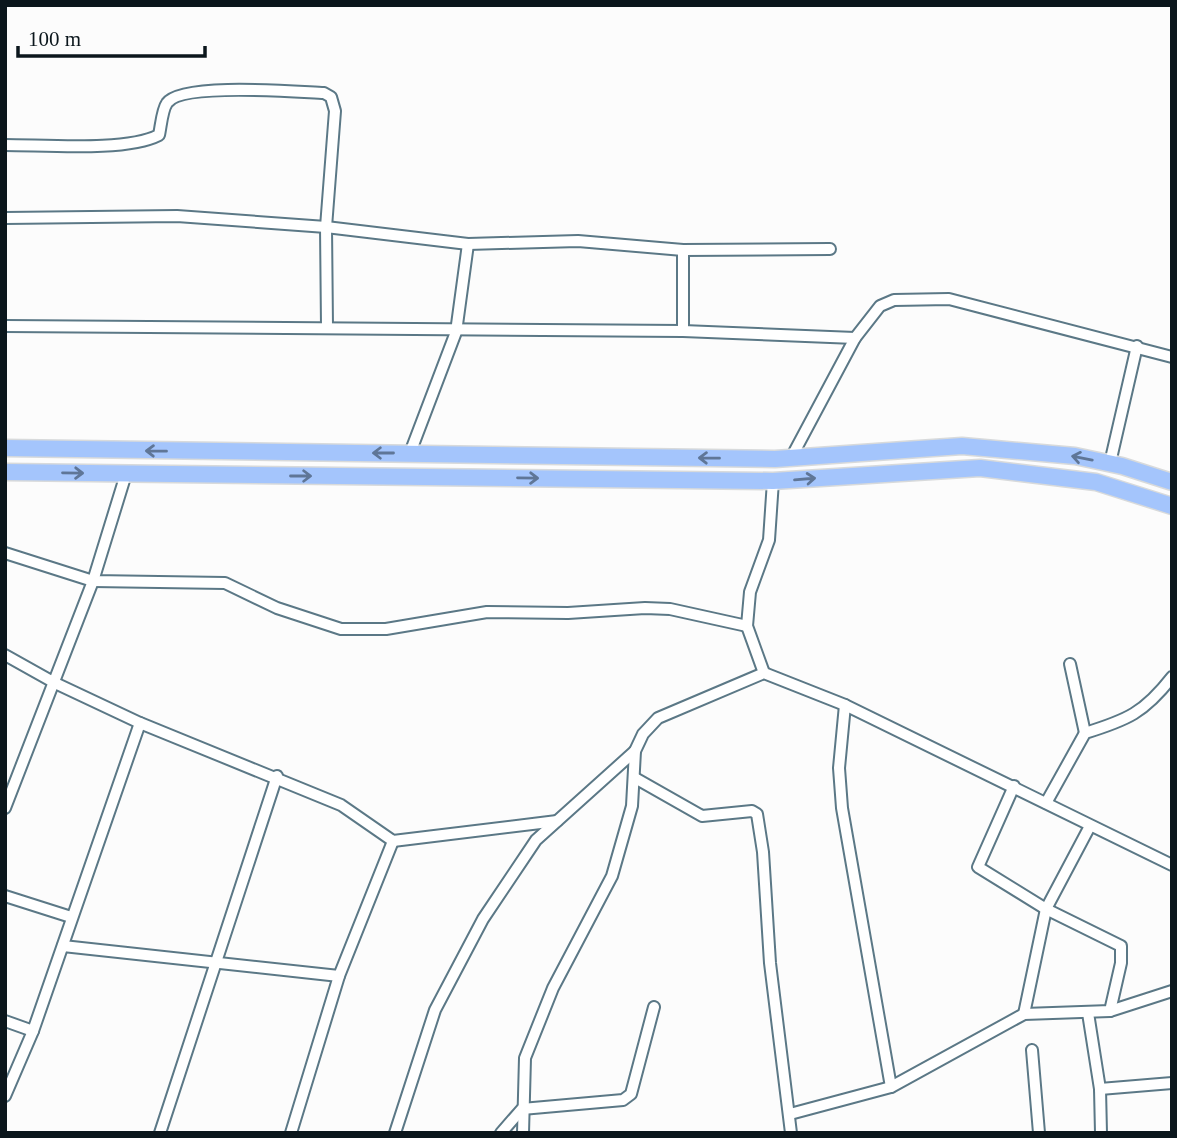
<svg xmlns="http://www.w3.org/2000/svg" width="1177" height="1138" font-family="Georgia,serif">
<rect width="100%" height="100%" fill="#fcfcfc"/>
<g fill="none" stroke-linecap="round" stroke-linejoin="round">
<g stroke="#5b7886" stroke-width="14">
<g id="street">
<path d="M5,145C45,145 126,152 159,135C161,126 162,110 167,103C181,82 298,92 324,93L331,97L335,111L326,227L327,326"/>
<polyline points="5,218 177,216 326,227 468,244 578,241 683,250 830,249"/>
<polyline points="5,326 683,331 855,338"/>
<polyline points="683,331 683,250"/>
<polyline points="410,453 456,332 468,244"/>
<polyline points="791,458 855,338 880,306 894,300 949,299 1172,357"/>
<polyline points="1110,463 1137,346"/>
<polyline points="5,553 93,581 225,583 277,608 341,629 386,629 487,612 568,613 645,608 670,609 747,626"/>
<polyline points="5,655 55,683 140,723 341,805 393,841 557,821"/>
<polyline points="1070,664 1085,733"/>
<polyline points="764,673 747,626 750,592 769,540 773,481"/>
<polyline points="845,705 839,768 842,808 891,1087"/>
<polyline points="635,778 702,816 752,811 757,814 763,852 770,963 791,1133"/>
<polyline points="1014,786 978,867 1046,909 1121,946 1121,963 1110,1011"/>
<path d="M1046,803L1085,733C1127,720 1144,713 1172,677"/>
<polyline points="5,808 93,581 126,474"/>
<polyline points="5,896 71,917"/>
<polyline points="63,946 339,976"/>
<polyline points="1088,1013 1100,1089 1101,1133"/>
<polyline points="1024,1014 1046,909 1090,826"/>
<polyline points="5,1021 33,1031"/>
<polyline points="1032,1050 1039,1133"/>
<polyline points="1100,1089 1172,1083"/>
<polyline points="5,1096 33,1031 140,723"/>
<polyline points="790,1114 891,1087 1024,1014 1110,1011 1172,991"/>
<polyline points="160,1133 277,776"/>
<polyline points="291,1133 339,976 393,841"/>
<polyline points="395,1133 435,1010 483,919 536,840 635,751"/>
<polyline points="501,1133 522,1109 623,1100 631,1094 654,1007"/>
<polyline points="523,1133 525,1058 553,988 612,876 632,806 635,751 643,734 658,718 764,673 845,705 1172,865"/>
</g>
</g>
<g stroke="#d8dadb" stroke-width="19">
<g id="primary">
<polyline points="5,448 775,459 962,446 1075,456 1122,466 1172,482"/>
<polyline points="5,472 773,481 980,468 1096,482 1172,506"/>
</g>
</g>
<use href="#street" stroke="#fff" stroke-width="10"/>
<use href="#primary" stroke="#a4c5fc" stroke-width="16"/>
</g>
<defs><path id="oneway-shaft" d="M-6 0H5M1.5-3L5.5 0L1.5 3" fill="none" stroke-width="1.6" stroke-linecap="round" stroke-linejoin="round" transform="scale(1.75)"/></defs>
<g stroke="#5f7697">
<use href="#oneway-shaft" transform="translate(156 451) rotate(-179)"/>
<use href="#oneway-shaft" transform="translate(383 453) rotate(-180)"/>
<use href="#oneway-shaft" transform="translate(709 458) rotate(-179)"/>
<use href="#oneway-shaft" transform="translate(1082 458) rotate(-169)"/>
<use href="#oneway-shaft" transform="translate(73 473) rotate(1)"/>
<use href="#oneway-shaft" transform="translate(301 476)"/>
<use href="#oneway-shaft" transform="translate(528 478) rotate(1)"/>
<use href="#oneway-shaft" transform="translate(805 479) rotate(-5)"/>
</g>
<rect width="1177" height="1138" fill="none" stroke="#0b161c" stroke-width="14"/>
<path d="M18 46v10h187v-10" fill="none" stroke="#0b161c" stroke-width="3.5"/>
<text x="28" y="46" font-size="21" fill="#0b161c" stroke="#fcfcfc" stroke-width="5" paint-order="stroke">100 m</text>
</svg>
